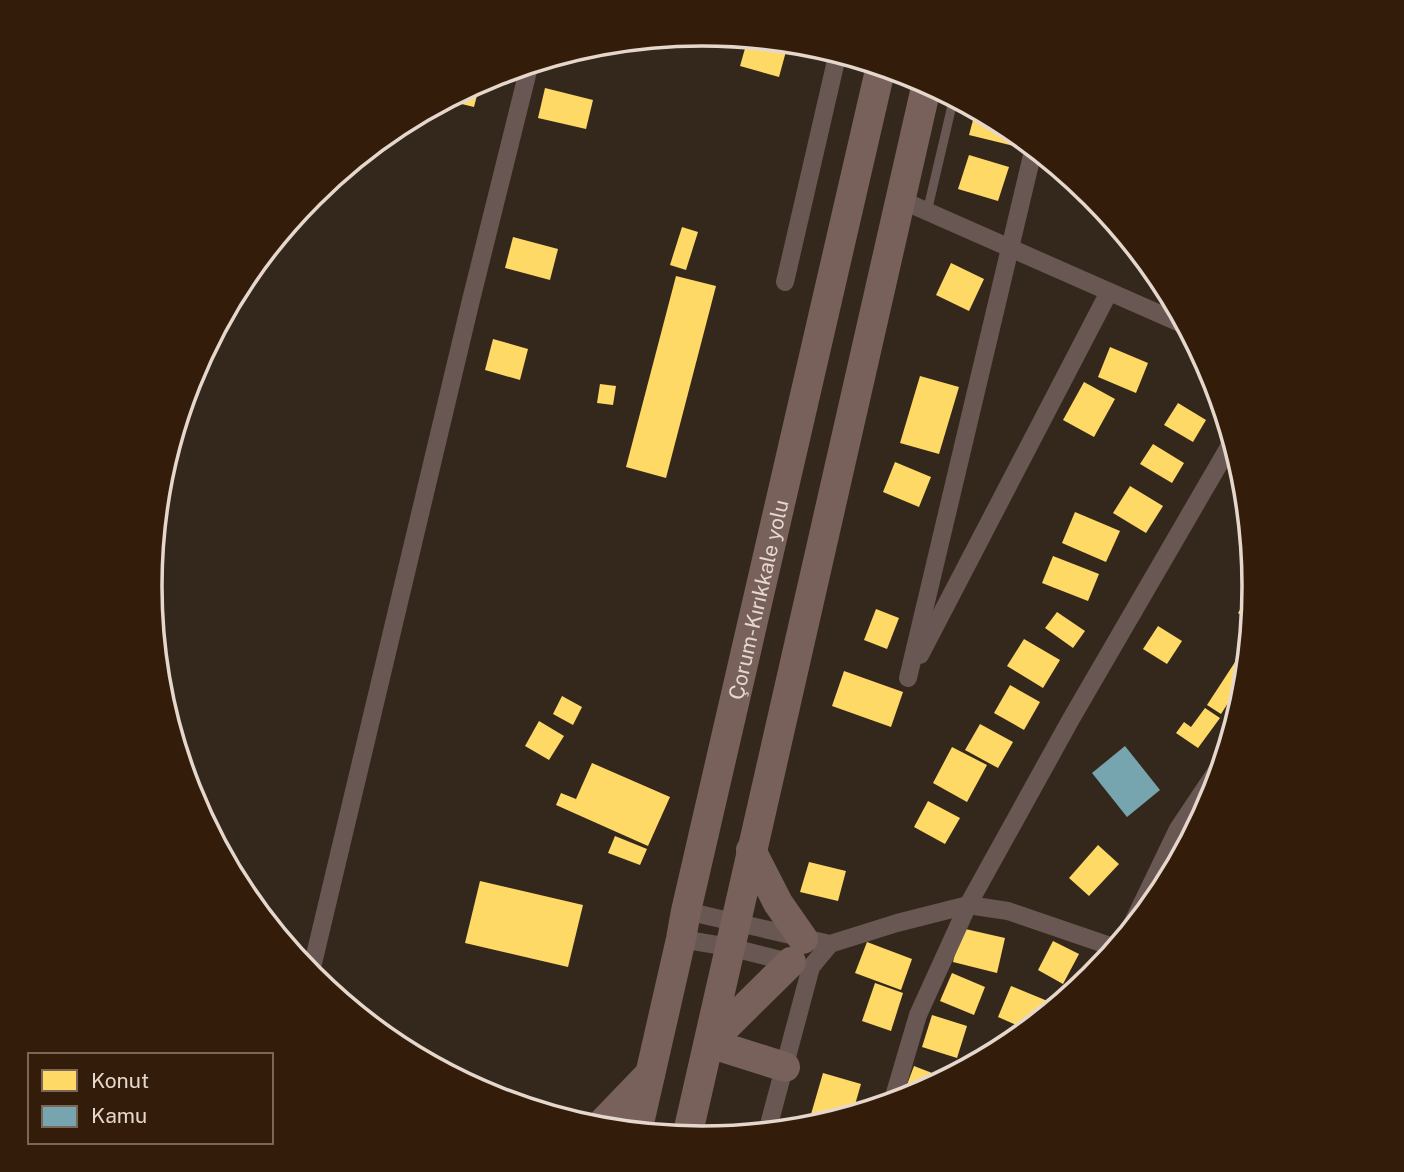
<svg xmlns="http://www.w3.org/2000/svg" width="1404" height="1172" font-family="'Public Sans',sans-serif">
<rect width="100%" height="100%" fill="#34281d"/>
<g fill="#ffd966">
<polygon points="748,38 788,44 779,77 740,66"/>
<polygon points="481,80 474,107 445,100 448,98"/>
<polygon points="545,88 593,100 586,129 538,118"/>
<polygon points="976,109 1018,134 1014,146 969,135"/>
<polygon points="969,155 1009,167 998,201 958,189"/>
<polygon points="682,227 698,232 686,270 670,265"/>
<polygon points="513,237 558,249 550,280 505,268"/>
<polygon points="951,263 984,279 969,311 936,295"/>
<polygon points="676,276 716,286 666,478 626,467"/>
<polygon points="493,339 528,349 520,380 485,370"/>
<polygon points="1110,347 1148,363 1136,393 1098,377"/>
<polygon points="1203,357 1213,375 1215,381 1195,370"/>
<polygon points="920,376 959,387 939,454 900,443"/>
<polygon points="1084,382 1115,399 1094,437 1063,420"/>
<polygon points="600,384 616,386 613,405 597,403"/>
<polygon points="1178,403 1206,420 1193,442 1164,425"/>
<polygon points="1153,444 1184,463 1172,483 1140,464"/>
<polygon points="895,462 931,477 919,507 883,492"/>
<polygon points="1130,486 1163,506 1146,533 1113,513"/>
<polygon points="1075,512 1120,531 1106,562 1062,543"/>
<polygon points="1053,556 1099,574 1088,601 1042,583"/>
<polygon points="1255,586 1251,622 1238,613"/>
<polygon points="876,609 899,618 887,649 864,640"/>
<polygon points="1057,612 1085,631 1073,648 1045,628"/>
<polygon points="1158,626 1182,641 1167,664 1143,649"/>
<polygon points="1024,639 1060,660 1043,688 1007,666"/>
<polygon points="1237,659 1247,665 1246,675 1221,714 1207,705"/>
<polygon points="844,671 903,692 891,727 832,706"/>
<polygon points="1010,685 1040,702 1024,730 994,713"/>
<polygon points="562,696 582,707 573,725 553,714"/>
<polygon points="1205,708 1220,718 1198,748 1176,733 1184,722 1191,727"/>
<polygon points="539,721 564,736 549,760 525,746"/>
<polygon points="980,724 1013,742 998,768 965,750"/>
<polygon points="952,747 987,765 967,802 933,783"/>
<polygon points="592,763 670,797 648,846 556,805 561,793 576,799"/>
<polygon points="928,801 960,818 945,844 914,827"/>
<polygon points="1189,819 1199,824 1184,851 1176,847"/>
<polygon points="615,836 647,849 640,865 608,853"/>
<polygon points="1098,845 1119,864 1089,896 1069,878"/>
<polygon points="809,862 846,871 838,901 800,892"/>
<polygon points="480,881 583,905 568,967 465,943"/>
<polygon points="961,928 1005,938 997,973 953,962"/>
<polygon points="1053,941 1079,954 1063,984 1038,970"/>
<polygon points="867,942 912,959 901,990 855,973"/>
<polygon points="952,973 985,987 974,1015 940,1001"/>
<polygon points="875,983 903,993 891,1031 862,1021"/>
<polygon points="1011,986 1050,1002 1043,1018 1028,1030 998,1017"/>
<polygon points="932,1015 967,1026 957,1058 922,1047"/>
<polygon points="418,1056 460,1069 457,1079 417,1058"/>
<polygon points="914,1066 945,1078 944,1080 918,1094 905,1090"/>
<polygon points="823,1073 861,1084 852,1115 807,1128"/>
</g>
<polygon fill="#76a5af" points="1125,746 1160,790 1127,817 1092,773"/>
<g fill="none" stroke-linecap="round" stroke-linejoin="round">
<polyline stroke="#695753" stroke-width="9" points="927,212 954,97"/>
<g stroke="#695753" stroke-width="18">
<polyline points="899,199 1187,326"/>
<polyline points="785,282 838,52"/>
<polyline points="920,655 1109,292"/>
<polyline points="908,678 1034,147"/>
<polyline points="686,911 830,944 897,923 968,905 1008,911 1116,948"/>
<polyline points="1126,937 1178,829 1224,760"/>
<polyline points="681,939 729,947 797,964"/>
<polyline points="310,976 471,300 530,63"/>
<polyline points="892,1103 918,1015 968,905 1071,719 1233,440"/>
<polyline points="767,1132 811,967 830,944"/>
</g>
<g stroke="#78605b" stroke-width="30">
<polyline points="751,850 778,903 803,939"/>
<polyline points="785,1067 709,1043 791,962"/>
<polyline points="598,1128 650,1074"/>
<path id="s1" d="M637,1132L681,939L686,911L881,66"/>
<polyline points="687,1137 927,83"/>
</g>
</g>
<g text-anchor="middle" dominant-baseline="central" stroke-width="7" stroke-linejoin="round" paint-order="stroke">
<g font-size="21" fill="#e6d7cc" stroke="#331d0a">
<text stroke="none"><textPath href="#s1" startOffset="546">Çorum-Kırıkkale yolu</textPath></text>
</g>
</g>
<path d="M0 0H1404V1172H0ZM162 586a540 540 0 1 1 1080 0a540 540 0 1 1-1080 0Z" fill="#331d0a" fill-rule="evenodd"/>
<path fill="none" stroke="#e6d7cc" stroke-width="3.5" d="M162 586a540 540 0 1 1 1080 0a540 540 0 1 1-1080 0Z"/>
<rect x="28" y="1053" width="245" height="91" fill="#331d0a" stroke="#7b6758" stroke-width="2"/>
<rect x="42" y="1070" width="35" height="21" fill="#ffd966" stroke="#7b6758" stroke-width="2"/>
<text x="91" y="1088" font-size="21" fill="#e6d7cc">Konut</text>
<rect x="42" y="1106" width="35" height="21" fill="#76a5af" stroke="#7b6758" stroke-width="2"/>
<text x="91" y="1123" font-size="21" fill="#e6d7cc">Kamu</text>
</svg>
